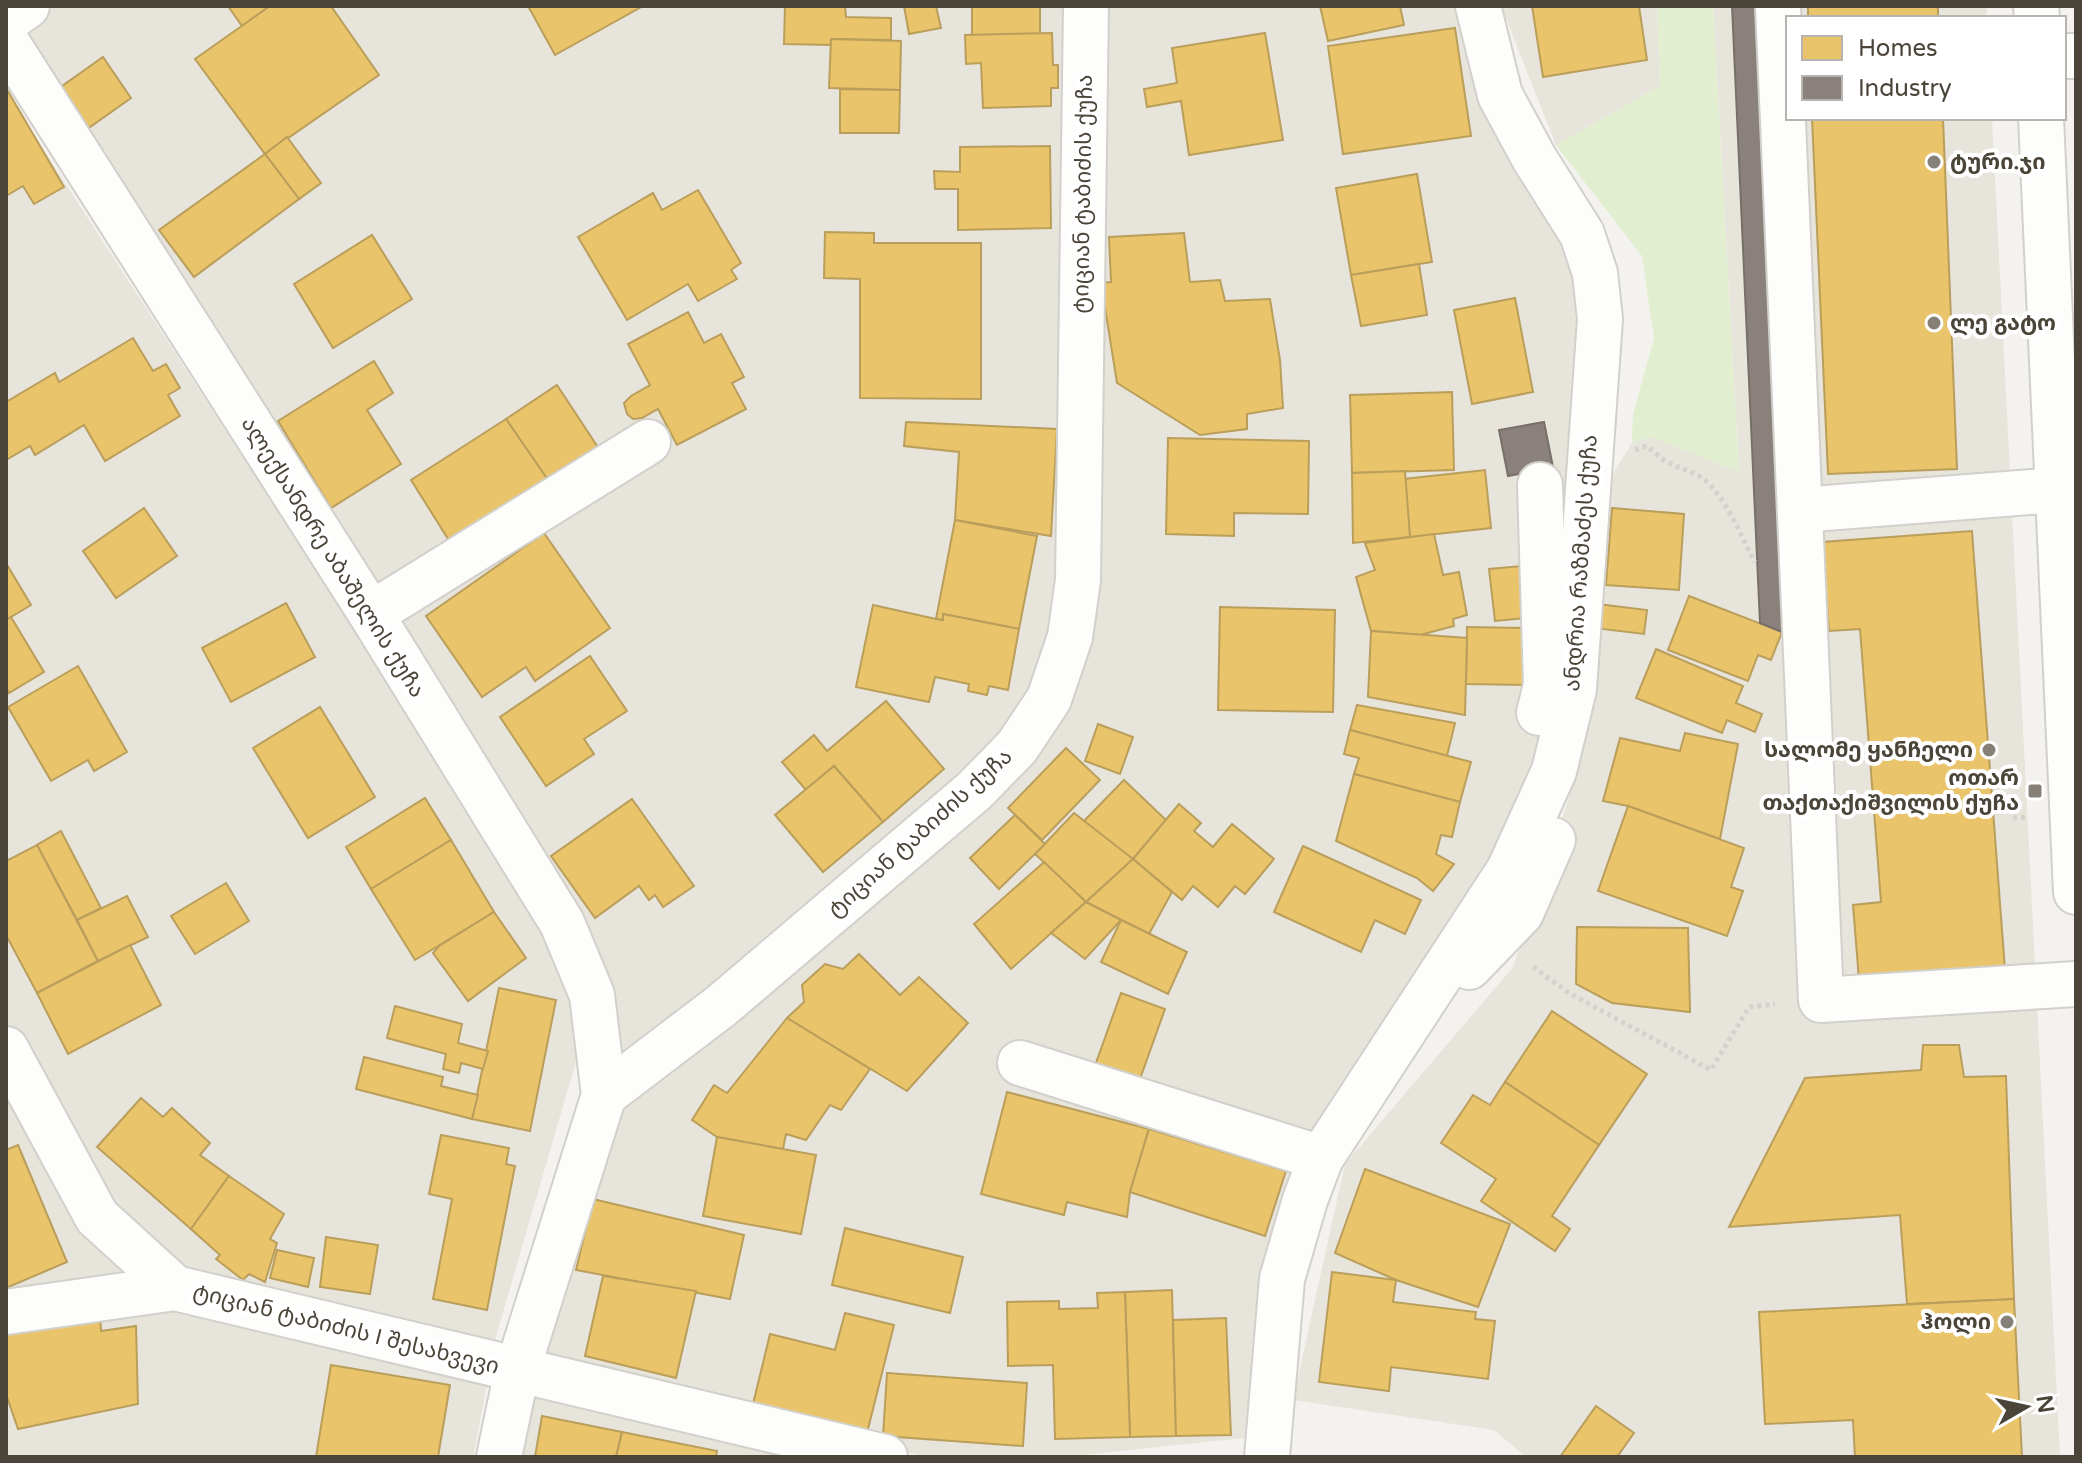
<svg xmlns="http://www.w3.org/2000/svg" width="2082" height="1463" font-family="'Varela Round','Noto Sans Georgian',sans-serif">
<rect width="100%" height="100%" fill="#f4f2ee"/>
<g fill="#e7e4dc">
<polygon points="6,6 1077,6 1067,619 1014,729 606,1082 591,975"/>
<polygon points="1106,6 1475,6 1562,230 1585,304 1552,766 1272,1264 1244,1438 1063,1457 927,1457 545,1365 605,1112 1051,731"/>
<polygon points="1501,6 1657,6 1660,86 1556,145"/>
<polygon points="1713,6 1986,6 1987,18 1788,18 1788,118 1992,118 2060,1457 1526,1457 1494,1430 1293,1400 1345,1164 1513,967 1574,782 1585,655 1609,480 1632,443 1651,437 1739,471"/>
<polygon points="6,92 553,936 586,1027 497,1333 473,1457 6,1457"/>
<polygon points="517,1371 885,1457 499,1457"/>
</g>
<polygon fill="#e1eecf" points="1657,6 1713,6 1739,472 1651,437 1632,443 1633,415 1654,338 1642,256 1556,145 1660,86"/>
<g fill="#e9c46a" stroke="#ba9e5b" stroke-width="2">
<polygon points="228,6 270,6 242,26"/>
<polygon points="270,6 331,6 379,75 265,154 195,59"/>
<polygon points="528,6 643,6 555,55"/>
<polygon points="785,6 845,6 846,17 891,18 891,40 831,39 831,45 784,44"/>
<polygon points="904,6 936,6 941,28 909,34"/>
<polygon points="972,6 1040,6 1040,34 972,35"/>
<polygon points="1320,6 1400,6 1404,25 1328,41"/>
<polygon points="1532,6 1639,6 1647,60 1543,77"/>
<rect x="1808" y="6" width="130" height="12"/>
<polygon points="1455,28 1471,136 1343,154 1328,46"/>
<polygon points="1052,33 1053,65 1058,65 1058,88 1051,88 1051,106 983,108 981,63 966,64 965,35"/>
<polygon points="1265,33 1283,140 1189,155 1181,101 1147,107 1144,89 1177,83 1172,48"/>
<polygon points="831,39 901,41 900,90 829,88"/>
<polygon points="103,57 131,98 83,132 55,91"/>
<polygon points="6,88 64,187 34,204 23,186 6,196"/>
<polygon points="840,89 900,90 899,133 840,133"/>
<polygon points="1812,118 1943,118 1957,469 1828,474"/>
<polygon points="287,137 321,183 299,199 265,154"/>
<polygon points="1050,146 1051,228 958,230 958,189 935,189 934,171 960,172 960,147"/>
<polygon points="265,154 299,199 194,277 159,230"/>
<polygon points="1417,174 1432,262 1351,275 1336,188"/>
<polygon points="698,190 741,263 731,270 737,279 698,301 688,284 627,320 578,237 653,193 662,210"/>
<polygon points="825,232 874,233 874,243 981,243 981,399 860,398 860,279 824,278"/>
<polygon points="1184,233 1190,282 1220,280 1225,301 1270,299 1280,360 1283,408 1247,414 1247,429 1200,435 1117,383 1101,283 1111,282 1109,237"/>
<polygon points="372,235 412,299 333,348 294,284"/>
<polygon points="1419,264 1427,315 1361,326 1351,275"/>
<polygon points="1515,298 1533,392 1472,404 1454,310"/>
<polygon points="688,312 704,343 721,334 744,377 732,383 746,409 677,445 658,409 642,418 633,419 627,414 624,403 631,396 650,385 628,344"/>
<polygon points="133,338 153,371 166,364 180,388 168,395 180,416 105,461 84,425 35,455 30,446 6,460 6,402 55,373 59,382"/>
<polygon points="374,361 393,393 367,410 401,464 331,508 278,421"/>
<polygon points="557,385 605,458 556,492 506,419"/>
<polygon points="1452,392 1454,470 1352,473 1350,395"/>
<polygon points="506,419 548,480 450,542 411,480"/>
<polygon points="906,422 1057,429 1051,536 955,520 959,452 904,446"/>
<polygon points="1168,438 1309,441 1308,514 1234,513 1234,536 1166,534"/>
<polygon points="1485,470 1491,528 1410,537 1404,479"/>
<polygon points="1405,471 1410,537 1353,543 1352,473"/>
<polygon points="144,508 177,556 116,598 83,551"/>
<polygon points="1612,508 1684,514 1679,590 1606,585"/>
<polygon points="955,520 1037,536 1019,629 943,614 943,620 936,619"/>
<polygon points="1972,531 2005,970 1859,980 1853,905 1881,902 1860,629 1829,631 1822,542"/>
<polygon points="544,533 610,628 535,681 526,667 482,697 426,616"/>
<polygon points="1434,534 1443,575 1459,572 1467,615 1453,619 1454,626 1420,635 1371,631 1356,577 1375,570 1365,543"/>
<polygon points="6,563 31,605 6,620"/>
<polygon points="1522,566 1527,618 1495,621 1489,569"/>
<polygon points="1689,596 1782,632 1771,660 1758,655 1748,681 1668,650"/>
<polygon points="286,603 315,657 231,702 202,648"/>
<polygon points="1598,604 1647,610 1644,634 1594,628"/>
<polygon points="873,605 936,619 943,620 943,614 1019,629 1008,690 989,686 987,695 968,691 969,684 935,677 929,702 856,687"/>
<polygon points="1220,607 1335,610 1333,712 1218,710"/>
<polygon points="11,617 44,672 9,693 6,687 6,620"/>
<polygon points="1467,627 1530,628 1530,685 1466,684"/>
<polygon points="1371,631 1467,638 1465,715 1368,697"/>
<polygon points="1656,649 1743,686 1736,703 1762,714 1755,732 1727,720 1722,733 1636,698"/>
<polygon points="590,656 627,711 584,739 594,754 546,786 500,717"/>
<polygon points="78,666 127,752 94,771 88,760 51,781 8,707"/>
<polygon points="886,701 944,769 883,822 834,766 806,790 782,762 814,735 827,751"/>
<polygon points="1357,705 1455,723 1447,756 1350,730"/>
<polygon points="320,707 375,797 308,838 253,748"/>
<polygon points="1098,724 1133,737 1120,774 1085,761"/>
<polygon points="1350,730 1471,762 1460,802 1354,774 1359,758 1344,754"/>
<polygon points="1685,733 1738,744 1720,839 1628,806 1603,801 1620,738 1680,751"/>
<polygon points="1066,748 1100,780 1042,840 1008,808"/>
<polygon points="834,766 883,822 823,872 775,815"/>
<polygon points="1354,774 1460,802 1452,837 1441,835 1436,854 1454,864 1433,891 1417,878 1336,841"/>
<polygon points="1124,780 1166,820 1133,859 1083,822"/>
<polygon points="425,798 451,840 371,889 346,847"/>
<polygon points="632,799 694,886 663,907 655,895 649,900 639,886 595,918 551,856"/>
<polygon points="1179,804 1201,823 1194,831 1213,847 1232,824 1274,859 1245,894 1235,886 1218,907 1193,886 1182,900 1133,859"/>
<polygon points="1628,806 1744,848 1731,887 1743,891 1727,936 1598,891"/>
<polygon points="1074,813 1133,859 1086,902 1035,854"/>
<polygon points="1015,815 1045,844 999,889 970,858"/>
<polygon points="61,831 101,908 77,920 37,845"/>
<polygon points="451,840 494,912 415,960 371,889"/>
<polygon points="37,845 98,961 37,993 6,935 6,861"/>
<polygon points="1303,846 1421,900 1405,934 1375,920 1361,952 1274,912"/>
<polygon points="1133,859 1172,892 1149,934 1086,902"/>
<polygon points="1044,862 1086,902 1011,969 974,924"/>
<polygon points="226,883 249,921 195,954 171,916"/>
<polygon points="127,896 148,937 98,961 77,920"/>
<polygon points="1086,902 1121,920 1085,959 1051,933"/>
<polygon points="494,912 526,958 468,1001 433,953 439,946"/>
<polygon points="1121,920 1187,952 1168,994 1101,962"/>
<polygon points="1577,927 1688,928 1690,1012 1612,1003 1576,984"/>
<polygon points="130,945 161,1005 68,1054 37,993"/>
<polygon points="859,954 900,995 919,977 968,1023 907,1091 787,1018 804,1002 802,985 825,964 843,969"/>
<polygon points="499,988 556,1000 530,1131 472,1119"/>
<polygon points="1121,993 1165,1009 1136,1090 1092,1074"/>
<polygon points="395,1006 462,1024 458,1043 488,1051 483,1069 461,1063 459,1073 443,1069 446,1054 387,1038"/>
<polygon points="1552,1011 1647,1074 1599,1145 1505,1082"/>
<polygon points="787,1018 870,1069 841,1110 830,1105 806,1140 786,1134 783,1149 717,1137 692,1120 714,1085 727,1093"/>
<polygon points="1923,1045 1959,1045 1964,1077 2006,1076 2014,1299 1907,1304 1900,1215 1729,1227 1805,1078 1921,1070"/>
<polygon points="364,1057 443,1077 441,1086 478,1095 472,1119 356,1089"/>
<polygon points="1505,1082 1599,1145 1552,1216 1570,1229 1555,1251 1481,1201 1496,1179 1441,1143 1473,1095 1490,1105"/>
<polygon points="1007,1092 1149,1129 1130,1192 1127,1217 1067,1202 1064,1215 981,1194"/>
<polygon points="141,1098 163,1117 172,1108 210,1143 200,1155 229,1176 191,1229 97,1147"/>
<polygon points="1149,1129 1286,1171 1265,1236 1130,1192"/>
<polygon points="441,1135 509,1148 506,1164 515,1166 487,1310 433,1299 452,1199 429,1194"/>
<polygon points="717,1137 816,1155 801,1234 703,1216"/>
<polygon points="18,1145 67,1262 6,1288 6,1150"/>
<polygon points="1365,1169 1510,1224 1478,1307 1396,1280 1335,1253"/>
<polygon points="229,1176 284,1214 270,1239 277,1243 265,1282 249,1274 243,1280 216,1259 220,1255 191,1229"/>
<polygon points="593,1199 744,1235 730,1299 576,1270"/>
<polygon points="845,1228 963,1257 950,1313 832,1285"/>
<polygon points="326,1237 378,1245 370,1294 320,1287"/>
<polygon points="277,1250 314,1258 308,1287 270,1278"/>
<polygon points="1332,1272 1396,1280 1393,1302 1476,1312 1475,1319 1495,1321 1488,1379 1391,1367 1389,1391 1319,1382"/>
<polygon points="603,1276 696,1291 676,1378 585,1356"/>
<polygon points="1172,1290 1176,1436 1130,1437 1125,1292"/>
<polygon points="1125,1292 1130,1437 1055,1439 1053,1365 1008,1366 1007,1302 1059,1301 1059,1309 1098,1308 1097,1293"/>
<polygon points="2014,1299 2022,1457 1855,1457 1853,1420 1765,1424 1759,1312"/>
<polygon points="100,1312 101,1331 136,1326 138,1404 18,1429 6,1394 6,1330"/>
<polygon points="845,1313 894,1325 867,1433 753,1404 770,1334 835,1350"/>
<polygon points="1226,1318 1231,1435 1176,1436 1173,1320"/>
<polygon points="331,1365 450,1385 438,1457 316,1457"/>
<polygon points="887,1373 1027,1383 1023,1446 883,1436"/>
<polygon points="1596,1406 1634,1433 1617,1457 1560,1457"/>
<polygon points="542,1416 622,1432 616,1457 535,1457"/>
<polygon points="622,1432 717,1451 716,1457 616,1457"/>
</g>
<g fill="#8a817c" stroke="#776f68" stroke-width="2">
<polygon points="1732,6 1760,6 1790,632 1782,632 1760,623"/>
<polygon points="1544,422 1553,467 1508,476 1499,430"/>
</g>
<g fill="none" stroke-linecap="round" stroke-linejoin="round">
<g stroke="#d2d0cb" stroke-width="48">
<g id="minor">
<polyline points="1778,6 1821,1000 2076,984"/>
<polyline points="2036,6 2037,18"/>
<polyline points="6,21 27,6"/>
<polyline points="6,41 371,614 562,923 592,995 604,1095"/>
<polyline points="2064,56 2076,56"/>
<polyline points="2041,118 2076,892"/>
<polyline points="1800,510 2057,490"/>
<polyline points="371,614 648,442"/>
<polyline points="1539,713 1546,685 1540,485"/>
<polyline points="1469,967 1521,913 1553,840"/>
<polyline points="6,1049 97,1217 175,1288 885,1457"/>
<polyline points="1020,1063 1321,1158"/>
<polyline points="6,1312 175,1288"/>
<polyline points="499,1457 517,1371 604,1095 721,1006 974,791 1017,747 1049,699 1070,637 1078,580 1086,6"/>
<polyline points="1267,1457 1282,1279 1305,1200 1321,1158 1509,870 1554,771 1574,689 1600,319 1595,273 1582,234 1534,158 1500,95 1478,6"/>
</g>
</g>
<g stroke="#d3d2cc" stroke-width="5" stroke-dasharray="4 4" stroke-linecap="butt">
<path d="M1635,450L1647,446C1653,451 1660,458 1667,462C1680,469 1694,471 1706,481C1730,504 1739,534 1755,562"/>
<polyline points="2013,818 2027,817"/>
<polyline points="1533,967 1569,993 1711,1070 1749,1007 1775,1004"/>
</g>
<use href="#minor" stroke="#fdfdfc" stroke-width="44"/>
</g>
<g fill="#868178" stroke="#fff" stroke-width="3">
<circle cx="1934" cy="162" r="8"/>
<circle cx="1934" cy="323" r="8"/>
<circle cx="1989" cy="750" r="8"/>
<rect x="2027" y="783" width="16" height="16" rx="4"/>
<circle cx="2007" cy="1322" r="8"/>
</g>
<g text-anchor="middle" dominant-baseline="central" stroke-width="8" stroke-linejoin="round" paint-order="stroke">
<g font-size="22" font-weight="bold" fill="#4b4439" stroke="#fff" text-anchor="end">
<text x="1950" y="162" text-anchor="start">ტური.ჯი</text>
<text x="1950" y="323" text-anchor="start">ლე გატო</text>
<text x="1973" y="750">სალომე ყანჩელი</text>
<text x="2019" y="778">ოთარ<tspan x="2019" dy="25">თაქთაქიშვილის ქუჩა</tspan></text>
<text x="1991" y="1322">ჰოლი</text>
</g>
<g font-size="22" fill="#4b4439" stroke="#fff">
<text transform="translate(1083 194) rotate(-89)">ტიციან ტაბიძის ქუჩა</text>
<text transform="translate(333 557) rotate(58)">ალექსანდრე აბაშელის ქუჩა</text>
<text transform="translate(1581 563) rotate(-86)">ანდრია რაზმაძეს ქუჩა</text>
<text transform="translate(920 833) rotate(-42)">ტიციან ტაბიძის ქუჩა</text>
<text transform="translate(346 1329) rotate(14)">ტიციან ტაბიძის I შესახვევი</text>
</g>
</g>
<rect width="2082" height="1463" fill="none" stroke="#4b4439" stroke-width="16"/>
<rect x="1786" y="16" width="280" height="104" fill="#ffffff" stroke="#b7b4b0" stroke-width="2"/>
<rect x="1802" y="36" width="40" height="24" fill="#e9c46a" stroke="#b7b4b0" stroke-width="2"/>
<text x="1858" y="56" font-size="24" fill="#4b4439">Homes</text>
<rect x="1802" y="76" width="40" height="24" fill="#8a817c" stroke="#b7b4b0" stroke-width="2"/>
<text x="1858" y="96" font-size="24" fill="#4b4439">Industry</text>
<g transform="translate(2026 1407) rotate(81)" stroke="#ffffff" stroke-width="6" paint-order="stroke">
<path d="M0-6L14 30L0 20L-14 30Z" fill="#4b4439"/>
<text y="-12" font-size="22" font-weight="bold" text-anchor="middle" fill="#4b4439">N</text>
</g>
</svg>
